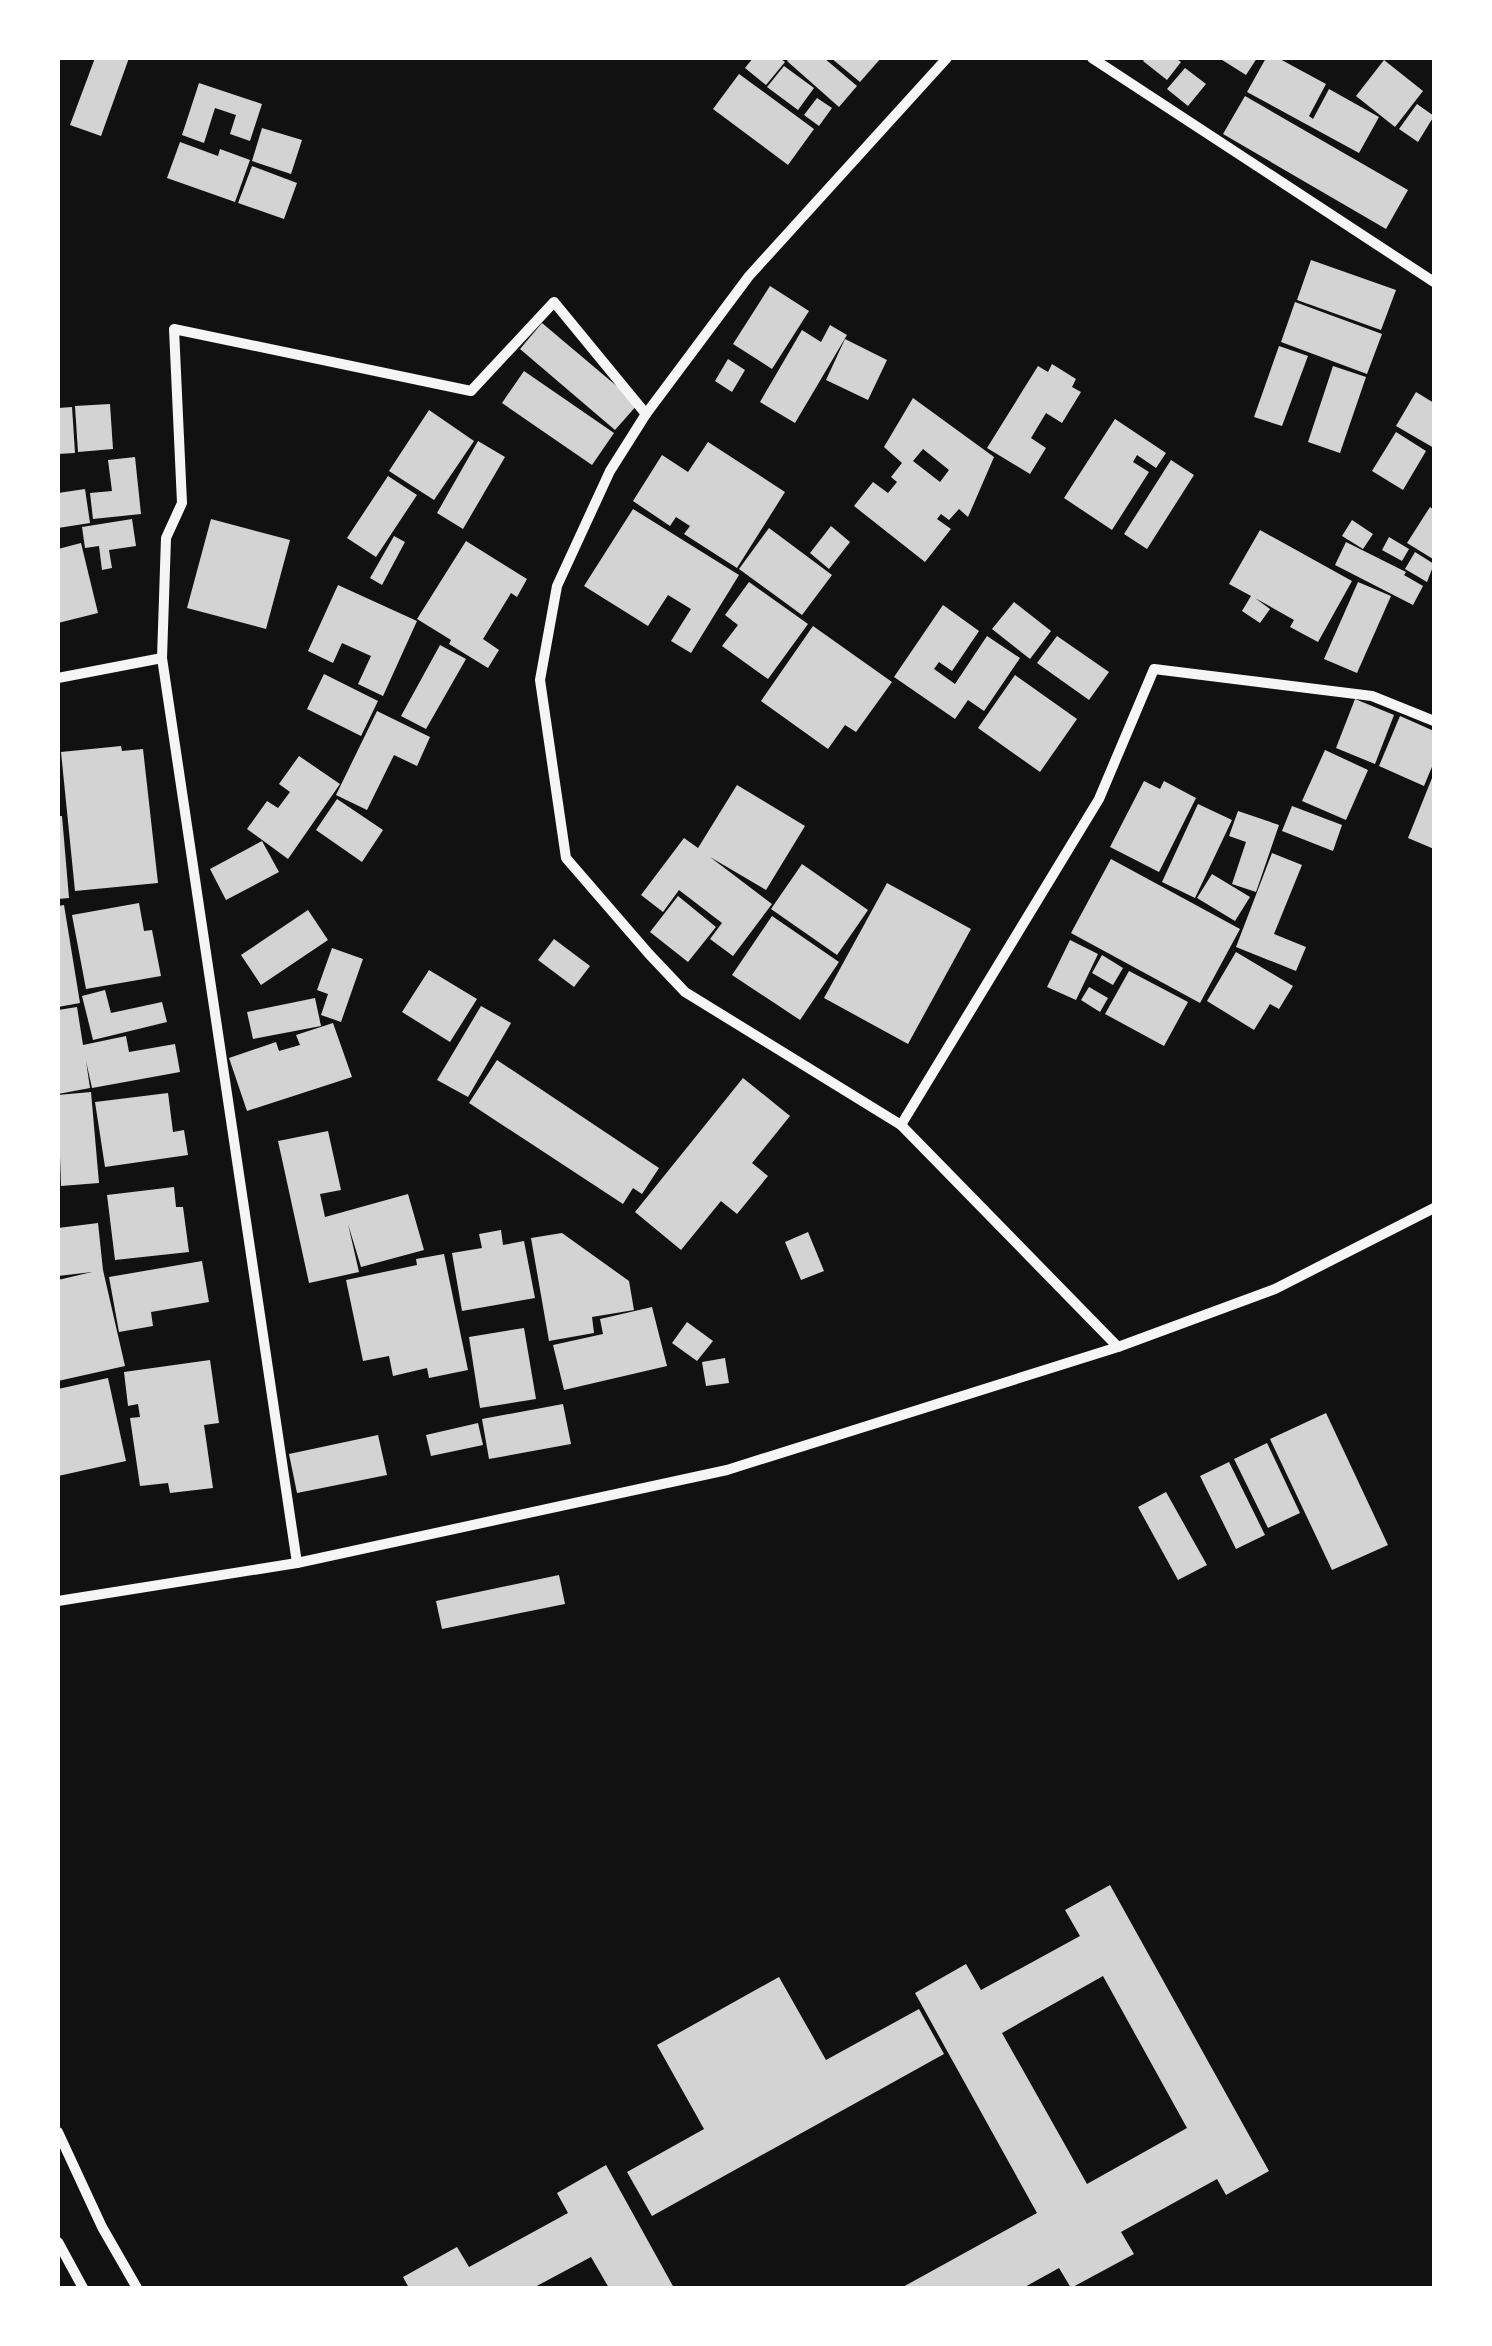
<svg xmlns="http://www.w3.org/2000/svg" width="1492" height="2346" font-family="Overpass,sans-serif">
<rect width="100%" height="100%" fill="#111"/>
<g fill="#d3d3d3" fill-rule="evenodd">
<polygon points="95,58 129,58 101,136 70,125"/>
<polygon points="753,58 780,58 785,62 766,85 745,68"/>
<polygon points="790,58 824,58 857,86 839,107 787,61"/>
<polygon points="831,58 881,58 860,82"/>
<polygon points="1145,58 1175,58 1181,62 1167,80 1143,61"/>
<polygon points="1219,58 1257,58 1246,75"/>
<polygon points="1266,58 1278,58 1326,84 1309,116 1313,119 1329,89 1379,117 1359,153 1247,92"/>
<polygon points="1384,60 1423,91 1395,127 1356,96"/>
<polygon points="784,66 814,88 798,110 767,87"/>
<polygon points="1185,68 1206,84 1188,106 1167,89"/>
<polygon points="739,74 814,129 788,165 713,109"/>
<polygon points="199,83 262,104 250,141 230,134 236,115 215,108 204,143 182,135"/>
<polygon points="1245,96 1408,190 1386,229 1223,134"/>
<polygon points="817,98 832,108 819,126 804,115"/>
<polygon points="1417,104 1434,116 1418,142 1399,129"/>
<polygon points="262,128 302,140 291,174 252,161"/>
<polygon points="180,142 218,156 220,149 250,160 235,202 167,178"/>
<polygon points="252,166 297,183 284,219 238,203"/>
<polygon points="1311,260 1396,290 1381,330 1297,300"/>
<polygon points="770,286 809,311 772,369 733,344"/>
<polygon points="1295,302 1382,334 1367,374 1281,342"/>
<polygon points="542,323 638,404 615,430 520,349"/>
<polygon points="830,325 847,335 795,423 760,402 802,330 821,342"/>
<polygon points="845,339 887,360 868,400 826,380"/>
<polygon points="1279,346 1308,356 1282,426 1254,417"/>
<polygon points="728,359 745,370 732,392 715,381"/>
<polygon points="1052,364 1076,379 1072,387 1081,392 1062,423 1046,413 1031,438 1046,448 1030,474 987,448 1038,366 1048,372"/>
<polygon points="1333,366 1366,377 1340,453 1308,442"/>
<polygon points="524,371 614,433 592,465 502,403"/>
<polygon points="1416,392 1434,403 1434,448 1396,426"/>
<path d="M913,398L994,457L968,517L959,509L949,520L941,514L937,519L951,529L925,562L854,506L873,482L888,493L897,482L891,477L902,463L884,447ZM923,449L949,470L940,482L913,461Z"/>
<polygon points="110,404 113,449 78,452 75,406"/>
<polygon points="72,407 75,453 58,454 58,408"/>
<polygon points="429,410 474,441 434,500 389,471"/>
<polygon points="1115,419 1166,453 1156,468 1137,455 1133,462 1149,472 1112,530 1064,498"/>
<polygon points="1396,432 1426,451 1403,490 1372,471"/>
<polygon points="478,441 505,457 463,529 437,513"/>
<polygon points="708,442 785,492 737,568 684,534 690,526 676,517 670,526 633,501 662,455 688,472"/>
<polygon points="135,457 141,514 93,519 90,493 112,491 108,460"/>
<polygon points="1171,460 1194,475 1147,549 1124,534"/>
<polygon points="388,476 417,495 376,557 347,538"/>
<polygon points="85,489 90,523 58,528 58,493"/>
<polygon points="1430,507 1434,510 1433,559 1407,543"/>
<polygon points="633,509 739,575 691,653 671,641 691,609 668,595 648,626 584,586"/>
<polygon points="132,519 136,546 109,550 112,568 102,570 99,546 85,548 82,527"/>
<polygon points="211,519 290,540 266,629 187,608"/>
<polygon points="1352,520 1373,534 1363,549 1342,536"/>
<polygon points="831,526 850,542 829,569 810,553"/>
<polygon points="769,528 832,575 802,615 739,569"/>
<polygon points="1260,530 1352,581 1318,642 1290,627 1294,620 1255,598 1270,609 1260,623 1242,611 1251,596 1229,584"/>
<polygon points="394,536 405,542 382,585 370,578"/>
<polygon points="1389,537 1409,549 1402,561 1382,550"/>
<polygon points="466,541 527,579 517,597 511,593 483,639 499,650 488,668 449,644 451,640 417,619"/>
<polygon points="1346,542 1406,572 1404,575 1423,586 1413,605 1335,565"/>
<polygon points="81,543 98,613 58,623 58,549"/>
<polygon points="1415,552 1434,564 1427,582 1405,569"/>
<polygon points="749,582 808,624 768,679 722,646 738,625 725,615"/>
<polygon points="1358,582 1391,596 1357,673 1324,659"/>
<polygon points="338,585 417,621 383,696 358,684 371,656 342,643 333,663 308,651"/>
<polygon points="1014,602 1051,631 1030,659 992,629"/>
<polygon points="943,605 979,631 952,671 939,662 934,669 955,684 987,636 1020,658 984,711 968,700 955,719 894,677"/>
<polygon points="813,626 892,682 856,732 845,725 828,749 761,701"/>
<polygon points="1057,636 1109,672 1089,700 1037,663"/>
<polygon points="440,645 466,659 426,729 401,716"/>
<polygon points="324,674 378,701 361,736 307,709"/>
<polygon points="1015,675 1077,719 1040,772 978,728"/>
<polygon points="1355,699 1394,715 1375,764 1336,748"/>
<polygon points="377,711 430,737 417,766 394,755 367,810 336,795"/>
<polygon points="1400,716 1434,731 1434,762 1424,786 1379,766"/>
<polygon points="121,746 122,751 143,749 158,883 75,891 61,752"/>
<polygon points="1325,750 1368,770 1346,820 1302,801"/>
<polygon points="299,756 340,784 288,859 247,829 267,801 278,808 290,792 279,784"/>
<polygon points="1434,773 1434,849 1408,838"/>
<polygon points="1144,781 1160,789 1164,781 1196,798 1159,872 1110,847"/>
<polygon points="737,785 805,826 766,890 710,857 772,904 733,956 710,939 722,923 679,890 663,912 641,895 684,838 698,848"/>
<polygon points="337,799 383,830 362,862 316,830"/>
<polygon points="1198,804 1232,820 1195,898 1162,882"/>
<polygon points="1292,806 1342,825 1333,851 1282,831"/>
<polygon points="1238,811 1279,825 1256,892 1232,884 1246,842 1229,836"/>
<polygon points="58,816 62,816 69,898 58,899"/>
<polygon points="262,841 279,872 226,900 210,869"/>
<polygon points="1272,853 1302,865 1274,934 1306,947 1296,971 1236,947"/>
<polygon points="1111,859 1240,929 1200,1003 1071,933"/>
<polygon points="802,864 868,910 837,955 771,909"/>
<polygon points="1212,874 1250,897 1235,921 1197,898"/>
<polygon points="887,883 971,929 908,1044 824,998"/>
<polygon points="678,896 716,927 688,962 650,932"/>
<polygon points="139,903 144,931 152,930 161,976 86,989 72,915"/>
<polygon points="64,905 80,1003 58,1007 58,906"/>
<polygon points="308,910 328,940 261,985 241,955"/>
<polygon points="772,916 839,962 800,1020 732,975"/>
<polygon points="554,939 590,966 574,987 538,960"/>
<polygon points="1070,940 1098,954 1076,1000 1047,987"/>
<polygon points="332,948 363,959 341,1022 321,1015 328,994 317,990"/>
<polygon points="1236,952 1293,986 1279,1009 1270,1004 1254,1030 1207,1001"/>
<polygon points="1102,955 1123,968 1113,985 1092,973"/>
<polygon points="429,970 477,999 450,1042 402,1012"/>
<polygon points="1129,971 1188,1002 1164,1046 1105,1014"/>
<polygon points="1089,987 1108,998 1100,1012 1081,1000"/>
<polygon points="105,990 111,1013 162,1002 167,1022 93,1040 82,996"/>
<polygon points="315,998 321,1026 253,1039 247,1012"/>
<polygon points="481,1006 511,1023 468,1097 437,1080"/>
<polygon points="77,1007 83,1045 126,1036 129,1052 175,1044 180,1072 92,1088 86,1061 90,1088 58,1094 58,1010"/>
<polygon points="333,1023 352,1077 247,1111 229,1058 276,1042 279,1051 300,1045 296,1035"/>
<polygon points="497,1060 659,1168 642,1194 633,1188 623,1204 469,1103"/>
<polygon points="743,1078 790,1116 752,1163 768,1176 737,1214 721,1201 681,1250 635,1212"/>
<polygon points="91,1092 99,1183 61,1186 58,1095"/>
<polygon points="168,1093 173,1132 184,1130 188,1155 105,1167 95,1102"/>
<polygon points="328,1131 341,1190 320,1194 325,1217 408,1194 424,1250 361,1267 348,1224 359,1272 309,1283 278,1141"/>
<polygon points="174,1187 176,1207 183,1207 189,1252 115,1260 107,1195"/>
<polygon points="98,1223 103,1270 125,1366 58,1381 58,1280 92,1272 58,1276 58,1228"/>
<polygon points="501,1230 503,1245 524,1241 535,1298 462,1311 452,1253 482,1248 479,1234"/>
<polygon points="808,1232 824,1271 801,1280 785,1242"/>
<polygon points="562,1233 629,1281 634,1310 592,1317 594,1333 549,1341 531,1238"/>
<polygon points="444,1254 468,1370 429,1378 427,1368 393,1376 389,1356 363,1361 346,1280 417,1265 416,1259"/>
<polygon points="202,1261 209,1302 151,1312 153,1326 119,1332 109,1277"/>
<polygon points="652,1307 667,1366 564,1390 553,1345 603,1334 600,1319"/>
<polygon points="687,1322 713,1341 697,1361 672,1343"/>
<polygon points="524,1328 536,1399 480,1408 469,1337"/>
<polygon points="725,1358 729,1383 706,1386 702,1362"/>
<polygon points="210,1360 219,1423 204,1425 213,1488 170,1493 168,1483 140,1486 130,1418 140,1417 138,1404 128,1406 124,1372"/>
<polygon points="108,1378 126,1461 58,1476 58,1389"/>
<polygon points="563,1404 571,1444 489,1459 482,1419"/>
<polygon points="1326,1413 1388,1545 1332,1570 1270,1439"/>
<polygon points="478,1423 483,1445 431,1456 426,1435"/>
<polygon points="378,1435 387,1475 297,1493 289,1454"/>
<polygon points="1267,1443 1300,1513 1268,1528 1234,1459"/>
<polygon points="1229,1462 1265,1535 1236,1549 1200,1476"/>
<polygon points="1166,1492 1207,1565 1178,1580 1138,1507"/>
<polygon points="559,1575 565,1604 442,1629 436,1601"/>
<path d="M1110,1885L1269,2171L1226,2195L1217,2179L1121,2232L1134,2254L1071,2288L1059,2268L1023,2288H901L1037,2213L915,1993L966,1964L981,1990L1080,1936L1065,1910ZM1103,1976L1187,2128L1087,2184L1002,2033Z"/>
<polygon points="779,1977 826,2060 919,2009 944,2054 652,2216 627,2172 704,2129 657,2045"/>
<polygon points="606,2165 674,2288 609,2288 591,2257 533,2288 409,2288 403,2277 457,2247 469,2267 568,2213 557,2193"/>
</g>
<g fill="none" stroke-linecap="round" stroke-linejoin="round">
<g stroke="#f5f5f5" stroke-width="10">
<polyline points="947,58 749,276 646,414 610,471 557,586 540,680 566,858 649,954 685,992 901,1125 1118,1347"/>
<polyline points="1092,58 1434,282"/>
<polyline points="58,678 162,658"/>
<polyline points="901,1125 1099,799 1154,669 1372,696 1434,721"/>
<polyline points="297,1563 162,658 166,538 182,503 174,329 471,391 554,302 646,414"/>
<polyline points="58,1601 297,1563 727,1470 1118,1347 1275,1289 1434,1208"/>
<polyline points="58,2132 102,2227 137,2288"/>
<polyline points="58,2242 83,2288"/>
</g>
</g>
<rect width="1492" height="2346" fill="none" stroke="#ffffff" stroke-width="120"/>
</svg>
